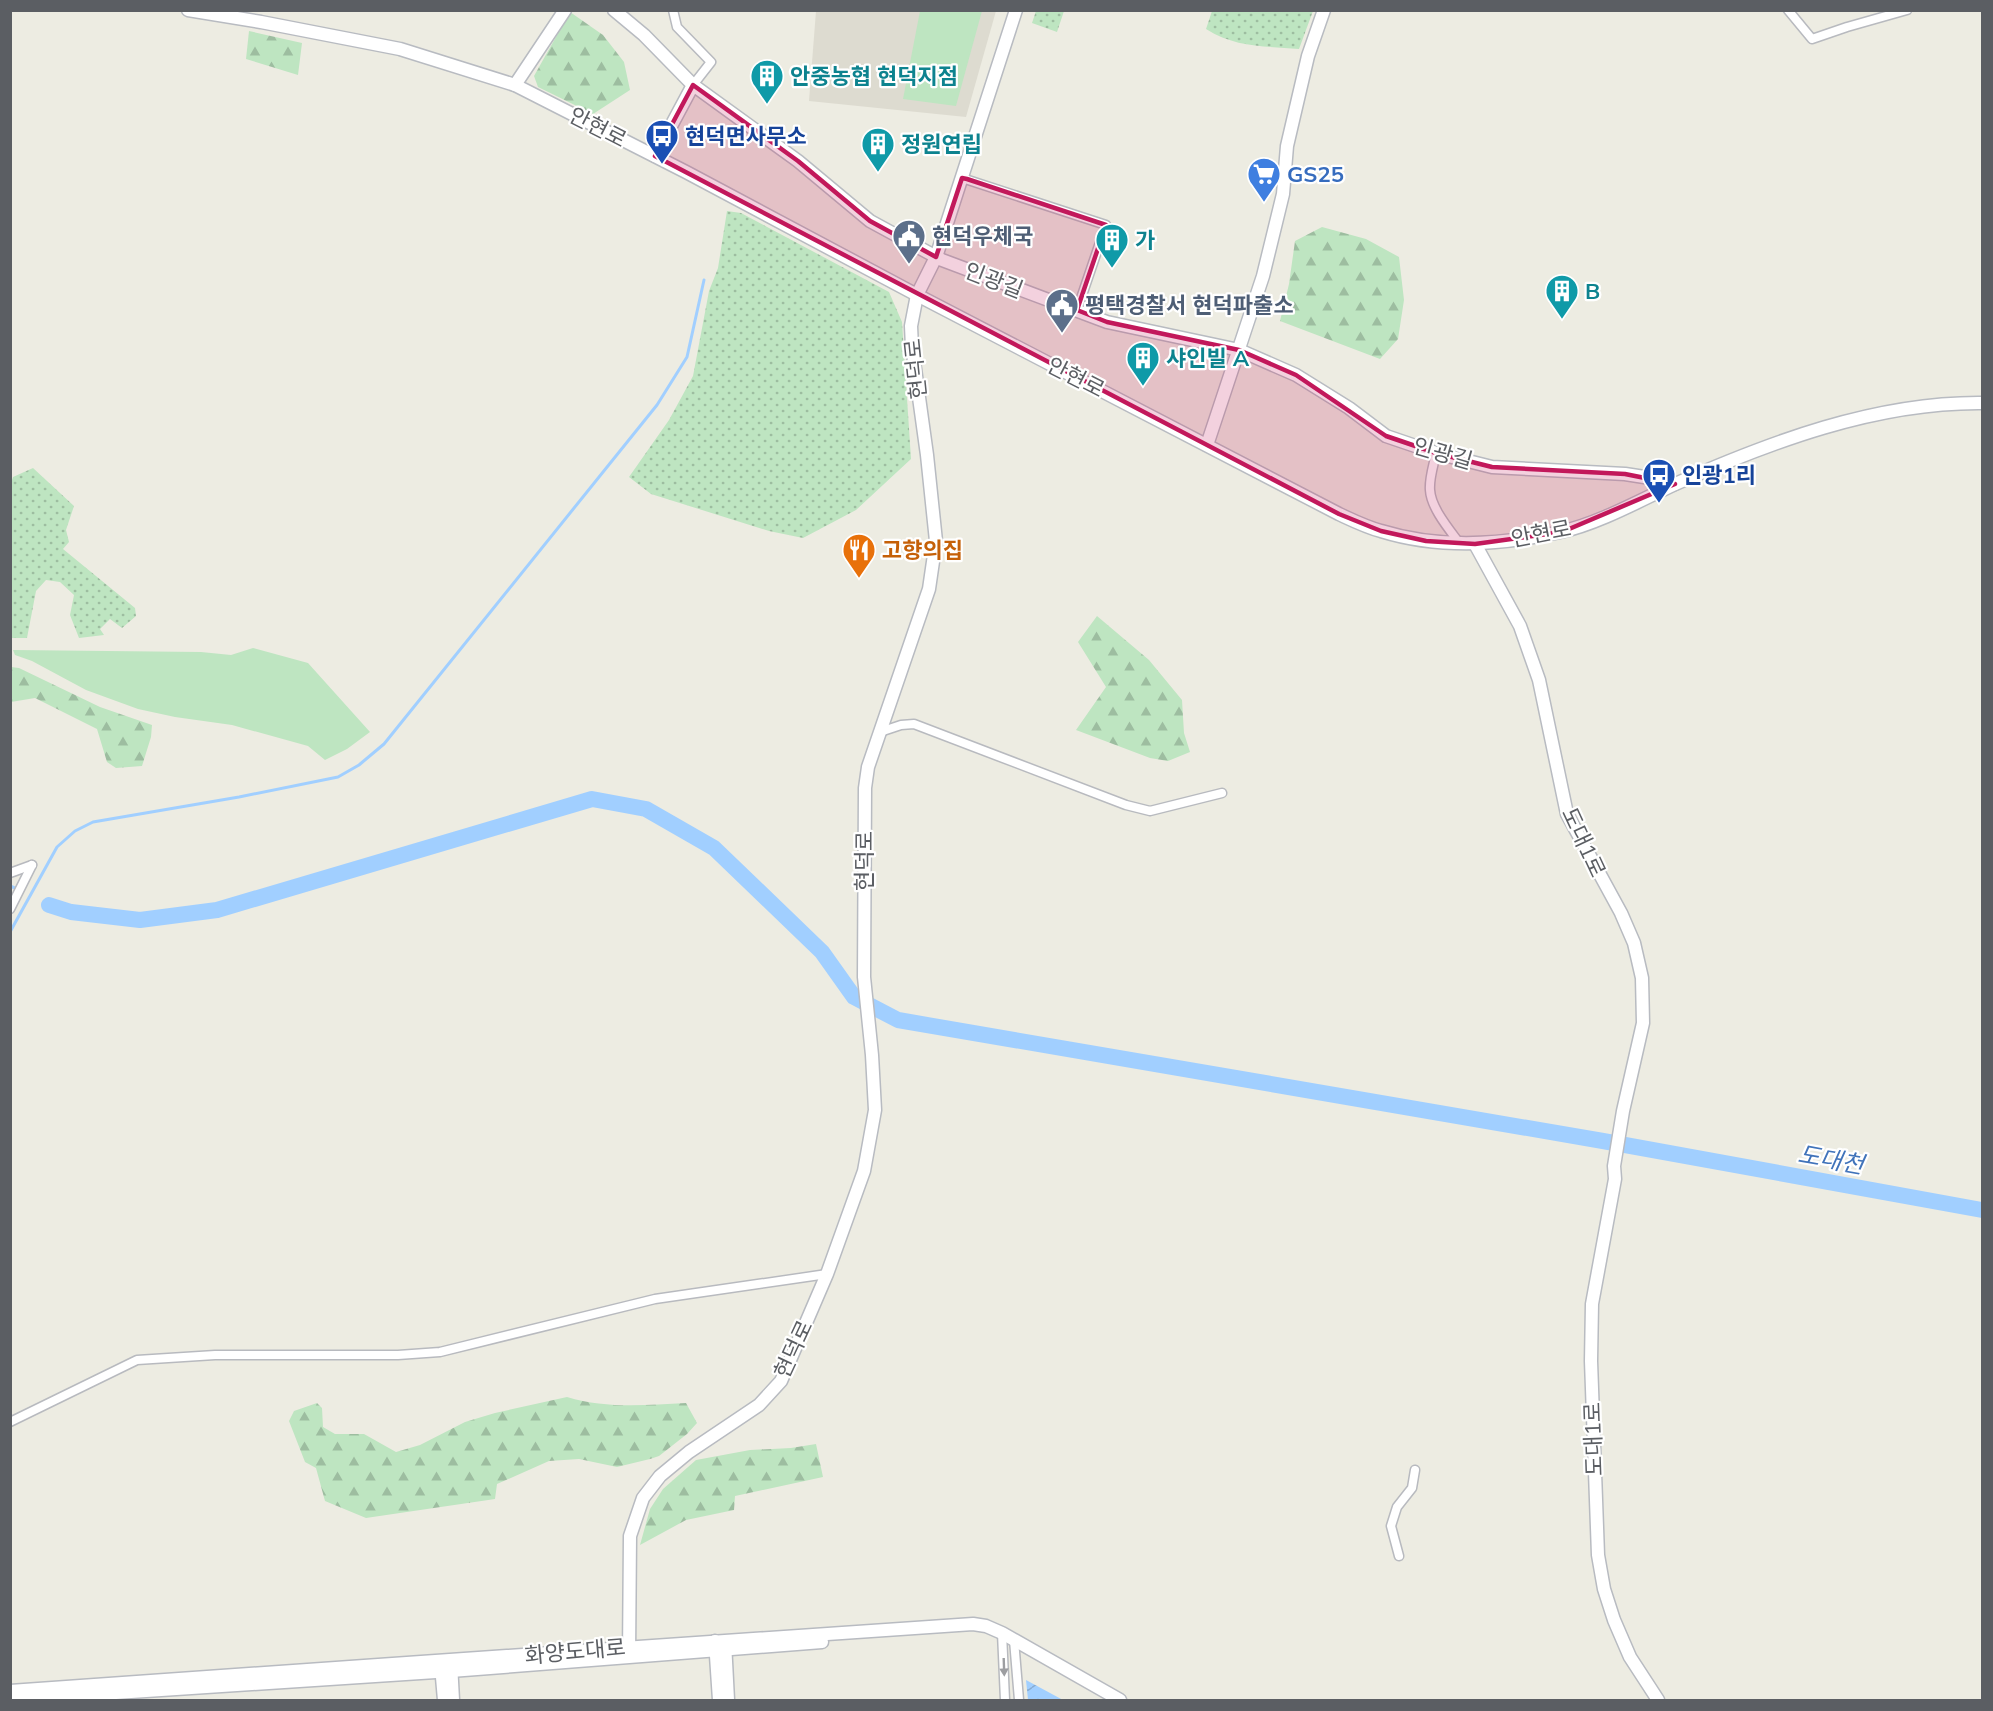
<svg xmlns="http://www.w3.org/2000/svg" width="1993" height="1711" font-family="Mulish,'Noto Sans KR',sans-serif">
<defs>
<pattern id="grass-dots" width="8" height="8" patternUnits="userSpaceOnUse" patternTransform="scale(1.5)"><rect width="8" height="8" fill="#bee5c1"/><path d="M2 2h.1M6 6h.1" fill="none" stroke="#9dbda0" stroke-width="1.8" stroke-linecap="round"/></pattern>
<pattern id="forest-firs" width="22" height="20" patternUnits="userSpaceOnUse" patternTransform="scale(1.5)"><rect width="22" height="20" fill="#bee5c1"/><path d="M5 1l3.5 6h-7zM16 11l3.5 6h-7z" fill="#9dbda0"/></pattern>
<pattern id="water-waves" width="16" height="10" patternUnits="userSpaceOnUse" patternTransform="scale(1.5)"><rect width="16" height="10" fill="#a1cfff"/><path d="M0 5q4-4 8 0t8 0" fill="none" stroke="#86abd2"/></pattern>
</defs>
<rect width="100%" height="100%" fill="#edece2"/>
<polygon fill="#dddbd0" points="816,11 996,11 966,117 809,101"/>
<g fill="url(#grass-dots)">
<polygon points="1036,11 1064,11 1057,32 1032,23"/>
<path d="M1212,11L1213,10L1313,11L1299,49C1265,46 1236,48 1206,29Z"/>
<polygon points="727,211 741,213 889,292 902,322 911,459 856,510 803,538 769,531 651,494 629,477 669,420 693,376 709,291 718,268"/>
<polygon points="33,468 74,506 66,530 69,542 63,549 135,608 136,616 122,628 110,619 100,629 104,635 79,638 70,615 74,595 60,582 46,580 36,591 27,638 11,638 11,483 13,477"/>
</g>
<g fill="url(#forest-firs)">
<polygon points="570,12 603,35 624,62 630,90 593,114 538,87 534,76"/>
<polygon points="249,31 302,43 298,75 246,59"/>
<polygon points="1322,227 1366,239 1399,257 1404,300 1398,339 1380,359 1280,321 1289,284 1295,241"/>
<polygon points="1097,616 1149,660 1182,700 1184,733 1190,752 1168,761 1150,758 1076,730 1106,687 1078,642"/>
<polygon points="11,667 19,668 100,707 152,725 151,737 142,766 116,768 107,762 97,729 35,698 11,702"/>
<path d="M567,1397C606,1409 646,1405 686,1403L697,1423L687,1434L659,1456L650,1459L617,1467L579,1459L549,1461L497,1484L495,1499L366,1518L325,1501L316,1468L305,1462L289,1421L294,1411L317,1403L322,1408L323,1427L335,1434H364L396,1452L420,1445L465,1422L495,1413Z"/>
<polygon points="816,1444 823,1477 735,1496 734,1510 686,1520 640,1545 650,1509 663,1489 696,1460 750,1450 791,1448"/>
</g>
<g fill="#bee5c1">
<polygon points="920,11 982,11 956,106 903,99"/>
<polygon points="253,648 308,663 370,732 347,749 325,760 308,746 232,725 175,717 138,709 86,690 32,661 15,655 13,650 201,652 231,655"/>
</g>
<polygon fill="url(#water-waves)" points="1026,1680 1063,1700 1028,1700"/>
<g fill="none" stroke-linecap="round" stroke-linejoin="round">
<g stroke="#a1cfff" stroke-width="3">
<polyline points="10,886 15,888"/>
<polyline points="10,932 57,847 75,831 93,822 239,797 338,777 359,765 384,744 657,405 687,357 704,280"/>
</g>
<polyline stroke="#a1cfff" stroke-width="16" points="49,905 71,912 140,920 217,910 592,799 646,809 714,848 822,952 854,997 898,1020 1603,1141 1982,1210"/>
<g stroke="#b8babf" stroke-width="11">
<g id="street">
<polyline points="673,10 677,27 711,62 693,85"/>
<polyline points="1788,10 1812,39 1847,27 1907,10"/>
<polyline points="962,178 1106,225 1077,310"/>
<path d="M1436,453C1434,464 1429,478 1430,490C1431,508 1449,529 1460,544"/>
<polyline points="880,732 901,725 914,724 1126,805 1150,811 1222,793"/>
<polyline points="10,873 32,865"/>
<polyline points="10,909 32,865"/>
<polyline points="10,1422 137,1360 215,1355 398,1355 440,1352 655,1299 827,1274"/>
<polyline points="1399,1556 1391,1526 1397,1507 1412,1488 1415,1470"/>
<polyline points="1002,1633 1005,1700"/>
<polyline points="1014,1640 1019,1700"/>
</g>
</g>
<g stroke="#b8bbc1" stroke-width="15">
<g id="secondary">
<path d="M188,10L261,22L400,49L515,85L686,172L917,295L1339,514C1352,520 1366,527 1381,531C1439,549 1502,545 1560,532C1597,524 1639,501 1673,485C1770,442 1876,402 1982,403"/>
<polyline points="614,10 644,35 693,85 798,161 870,221 942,260 1107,322 1239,350 1296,375 1349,408 1386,436 1436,453 1492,467 1625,474 1670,481 1675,484"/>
<polyline points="515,85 565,10"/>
<polyline points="655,156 693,85"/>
<polyline points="1207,445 1263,276 1283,194 1287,146 1308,56 1324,10"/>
<polyline points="1475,544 1520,626 1539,680 1567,814 1621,913 1634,943 1642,978 1643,1023 1623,1111 1614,1166 1615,1179 1592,1304 1591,1361 1598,1555 1604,1589 1614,1620 1630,1657 1658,1700"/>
<polyline points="715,1641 719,1700"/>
<polyline points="725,1642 728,1700"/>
<polyline points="629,1656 630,1536 643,1498 660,1476 689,1452 759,1405 781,1381 827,1274 864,1171 875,1110 872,1055 864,977 865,788 868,767 929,589 936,541 927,455 912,347 911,326 917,295 936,257 1016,10"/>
<polyline points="451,1663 453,1700"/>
<polyline points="441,1666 444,1700"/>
<path d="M10,1691C331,1669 652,1644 973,1624L986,1626L1002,1633L1120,1700"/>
<polyline points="10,1700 451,1671 822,1642"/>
</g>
</g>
<use href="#street" stroke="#fff" stroke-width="8"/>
<use href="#secondary" stroke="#fff" stroke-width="12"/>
</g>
<defs><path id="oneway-solid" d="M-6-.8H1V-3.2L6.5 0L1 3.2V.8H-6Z" transform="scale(1.5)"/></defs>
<use fill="#9d9ea1" href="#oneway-solid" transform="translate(1004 1667) rotate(88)"/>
<path fill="#c2185b" fill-opacity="0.2" stroke="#c2185b" stroke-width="4.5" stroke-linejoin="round" d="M693,85L798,161L870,221L936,257L962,178L967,179L1106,225L1077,310L1107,322L1239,350L1296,375L1386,436L1436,453L1492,467L1625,474L1675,484L1562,532L1475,544L1426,541L1381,531L1339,514L655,156Z"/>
<defs>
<g id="building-pin" transform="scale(1.725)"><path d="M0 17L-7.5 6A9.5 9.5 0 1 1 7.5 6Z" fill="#0f9aa8" stroke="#fff"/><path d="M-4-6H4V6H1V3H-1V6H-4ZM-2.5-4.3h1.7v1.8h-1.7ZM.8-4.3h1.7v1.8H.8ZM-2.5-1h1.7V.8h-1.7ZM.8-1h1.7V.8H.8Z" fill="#fff"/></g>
<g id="bus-pin" transform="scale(1.725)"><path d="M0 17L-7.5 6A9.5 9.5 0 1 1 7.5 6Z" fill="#1a4fb4" stroke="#fff"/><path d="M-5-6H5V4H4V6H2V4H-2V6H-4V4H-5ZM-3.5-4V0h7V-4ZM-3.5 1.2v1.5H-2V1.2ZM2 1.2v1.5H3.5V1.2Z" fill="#fff"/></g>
<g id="supermarket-pin" transform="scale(1.725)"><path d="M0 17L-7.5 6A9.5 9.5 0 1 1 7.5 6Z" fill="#3f7fe0" stroke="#fff"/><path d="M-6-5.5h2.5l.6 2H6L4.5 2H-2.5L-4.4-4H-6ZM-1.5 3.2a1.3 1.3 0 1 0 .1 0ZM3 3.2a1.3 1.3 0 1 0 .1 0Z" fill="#fff"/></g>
<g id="civic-pin" transform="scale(1.725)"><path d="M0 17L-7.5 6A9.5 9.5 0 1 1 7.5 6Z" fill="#5c6f8a" stroke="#fff"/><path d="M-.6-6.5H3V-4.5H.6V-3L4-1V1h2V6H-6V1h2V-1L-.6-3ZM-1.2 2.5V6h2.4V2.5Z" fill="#fff"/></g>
<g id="restaurant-pin" transform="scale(1.725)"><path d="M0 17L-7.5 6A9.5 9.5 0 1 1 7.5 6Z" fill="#e8710a" stroke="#fff"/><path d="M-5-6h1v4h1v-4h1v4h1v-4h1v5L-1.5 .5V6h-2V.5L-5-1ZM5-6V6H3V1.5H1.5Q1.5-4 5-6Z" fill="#fff"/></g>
</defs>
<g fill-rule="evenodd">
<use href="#building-pin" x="767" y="76"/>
<use href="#bus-pin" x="662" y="136"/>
<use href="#building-pin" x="878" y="144"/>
<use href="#supermarket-pin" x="1264" y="174"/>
<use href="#civic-pin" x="909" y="236"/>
<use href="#building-pin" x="1112" y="240"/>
<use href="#building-pin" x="1562" y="291"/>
<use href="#civic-pin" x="1062" y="305"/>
<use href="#building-pin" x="1143" y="358"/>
<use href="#bus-pin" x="1659" y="475"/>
<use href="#restaurant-pin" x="859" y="550"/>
</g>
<g text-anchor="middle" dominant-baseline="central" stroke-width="4.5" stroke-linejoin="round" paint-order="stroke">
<g font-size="22" font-weight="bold" fill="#0d838f" stroke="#fff" text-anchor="start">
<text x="790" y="76">안중농협 현덕지점</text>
<text x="901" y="144">정원연립</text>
<text x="1135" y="240">가</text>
<text x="1585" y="291">B</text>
<text x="1166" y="358">샤인빌 A</text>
</g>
<g font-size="22" fill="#5b5e63" stroke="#fff">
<text transform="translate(598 127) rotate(27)">안현로</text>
<text transform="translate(994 280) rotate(21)">인광길</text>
<text transform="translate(915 369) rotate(-96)">현덕로</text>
<text transform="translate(1076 377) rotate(27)">안현로</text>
<text transform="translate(1443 453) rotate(16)">인광길</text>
<text transform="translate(1541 533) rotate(-11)">안현로</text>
<text transform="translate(1584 842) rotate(65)">도대1로</text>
<text transform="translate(864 861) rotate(-90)">현덕로</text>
<text transform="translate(793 1349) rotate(-65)">현덕로</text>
<text transform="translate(1593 1439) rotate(-92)">도대1로</text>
<text transform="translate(575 1651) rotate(-5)">화양도대로</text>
</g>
<g font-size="22" font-weight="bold" fill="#164399" stroke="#fff" text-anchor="start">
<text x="685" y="136">현덕면사무소</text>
<text x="1682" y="475">인광1리</text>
</g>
<g font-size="22" font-weight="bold" fill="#366cbe" stroke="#fff" text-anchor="start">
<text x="1287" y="174">GS25</text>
</g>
<g font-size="22" font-weight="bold" fill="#4e5e75" stroke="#fff" text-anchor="start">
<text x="932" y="236">현덕우체국</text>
<text x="1085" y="305">평택경찰서 현덕파출소</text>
</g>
<g font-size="22" font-weight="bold" fill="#c56008" stroke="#fff" text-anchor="start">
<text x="882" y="550">고향의집</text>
</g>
<g font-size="24" font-style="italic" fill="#4073ba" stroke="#fff">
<text transform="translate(1831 1159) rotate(10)">도대천</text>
</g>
</g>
<rect width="1993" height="1711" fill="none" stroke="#5b5e63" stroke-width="24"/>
</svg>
